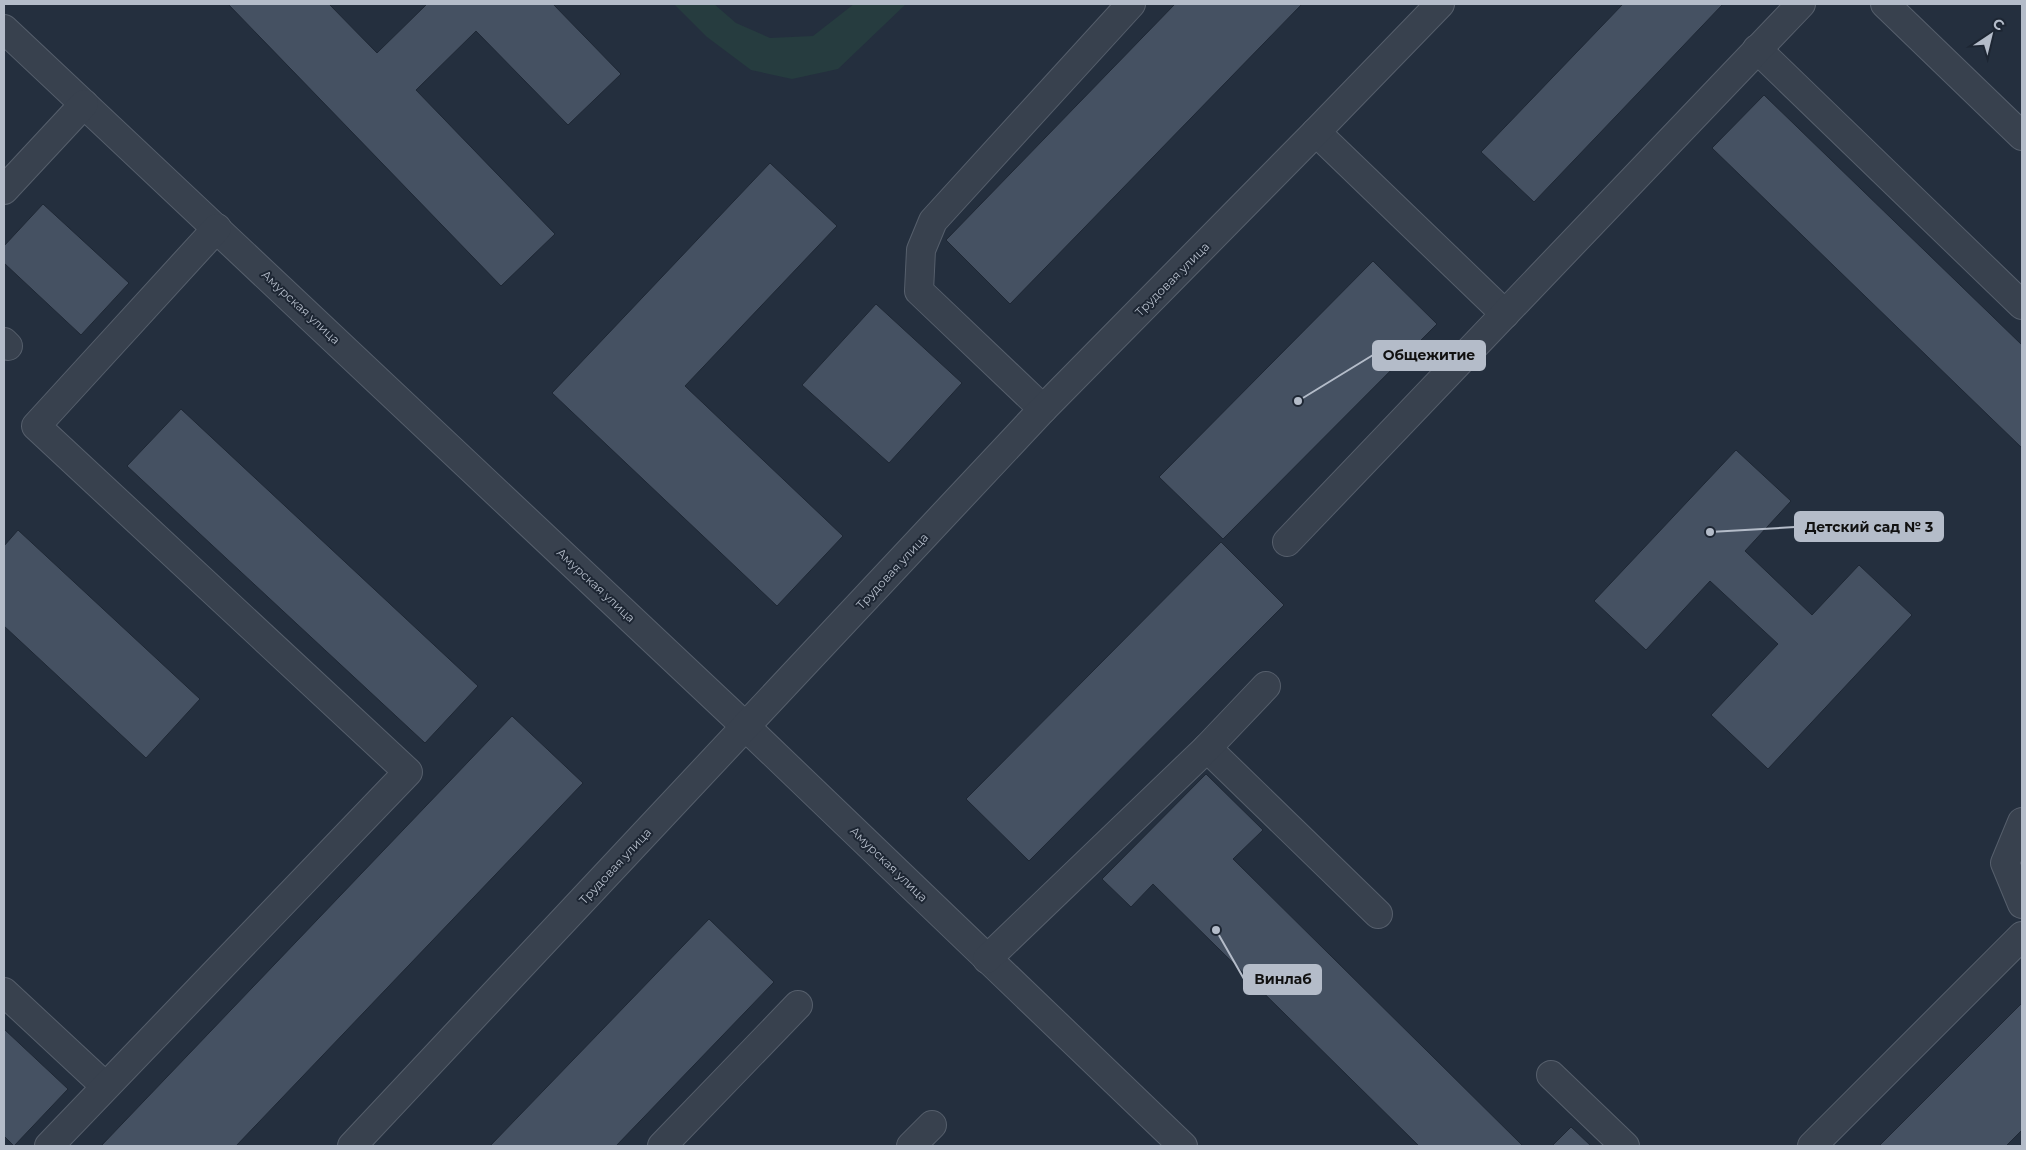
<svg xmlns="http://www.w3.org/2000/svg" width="2026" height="1150" font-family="Montserrat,sans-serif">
<rect width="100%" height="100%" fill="#242f3e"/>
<polygon fill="#263c3f" points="674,4 714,4 736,23 770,38 813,36 854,4 906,4 838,69 792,79 751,70 707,37"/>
<g fill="#455162" stroke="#1f2835">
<polygon points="228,4 329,4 377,53 427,4 553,4 621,74 568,125 476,31 416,90 555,234 501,286"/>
<polygon points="1175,4 1302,4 1010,304 946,240"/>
<polygon points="1623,4 1723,4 1534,202 1481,152"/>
<polygon points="1764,95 2022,345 2022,448 1712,148"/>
<polygon points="770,163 837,226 685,386 843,536 777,606 552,393"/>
<polygon points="43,204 129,283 81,335 4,263 4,246"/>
<polygon points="1373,261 1437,324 1223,539 1159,477"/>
<polygon points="876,304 962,383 889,463 802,385"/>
<polygon points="181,409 478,686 425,743 127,466"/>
<polygon points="1736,450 1791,501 1745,551 1812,615 1859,565 1912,615 1768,769 1711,715 1778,644 1710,581 1646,650 1594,601"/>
<polygon points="18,530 200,699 146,758 4,626 4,546"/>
<polygon points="1221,542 1284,605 1029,861 966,799"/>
<polygon points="512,716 583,783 236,1146 101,1146"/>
<polygon points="1206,774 1263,830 1233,859 1523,1146 1419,1146 1153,884 1131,907 1102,879"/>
<polygon points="709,919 774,982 616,1146 490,1146"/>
<polygon points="2022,1003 2022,1130 2006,1146 1879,1146"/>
<polygon points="4,1029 68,1089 14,1146 4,1136"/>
<polygon points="1571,1127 1591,1146 1552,1146"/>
</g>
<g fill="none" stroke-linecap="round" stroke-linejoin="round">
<g stroke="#565f6c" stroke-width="30">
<g id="minor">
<polyline points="1885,4 2022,136"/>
<polyline points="4,29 746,727 1183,1146"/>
<polyline points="1757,49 2022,305"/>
<polyline points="1316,132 1505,314"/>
<polyline points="4,190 84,104"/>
<polyline points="4,342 8,346"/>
<polyline points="1043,409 919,291 921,250 933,221 1131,4"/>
<polyline points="1287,542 1801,4"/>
<polyline points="1207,748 1378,914"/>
<polyline points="2022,822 2005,863 2022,904"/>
<polyline points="987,959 1207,748 1266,686"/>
<polyline points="4,992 105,1086"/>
<polyline points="1551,1075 1625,1146"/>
<polyline points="49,1146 408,772 36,426 217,228"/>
<polyline points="352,1146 1043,409 1316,132 1440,4"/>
<polyline points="662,1146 798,1005"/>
<polyline points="911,1146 932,1125"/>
<polyline points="1812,1146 2022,936"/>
</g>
</g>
<use href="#minor" stroke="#38414e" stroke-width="28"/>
</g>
<g text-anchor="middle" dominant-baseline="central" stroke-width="4" stroke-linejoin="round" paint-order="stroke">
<g font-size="12" fill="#b4bcc9" stroke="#1d2633">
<text transform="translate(1172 279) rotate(-45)">Трудовая улица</text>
<text transform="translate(301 307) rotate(43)">Амурская улица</text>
<text transform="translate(892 571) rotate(-47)">Трудовая улица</text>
<text transform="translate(596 585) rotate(43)">Амурская улица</text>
<text transform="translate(889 864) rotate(44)">Амурская улица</text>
<text transform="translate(615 866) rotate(-47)">Трудовая улица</text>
</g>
</g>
<path fill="none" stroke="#b4bcc9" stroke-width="2" d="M1298 401L1373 355M1710 532L1795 527M1216 930L1244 979"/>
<g fill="#b4bcc9" stroke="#1d2633" stroke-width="2">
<circle cx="1298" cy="401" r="5"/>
<circle cx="1710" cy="532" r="5"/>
<circle cx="1216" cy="930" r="5"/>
</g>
<g fill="#b4bcc9" stroke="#b4bcc9" stroke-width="2">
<rect x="1373" y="341" width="112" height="29" rx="5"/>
<rect x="1795" y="512" width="148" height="29" rx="5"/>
<rect x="1244" y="965" width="77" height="29" rx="5"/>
</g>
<g font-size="14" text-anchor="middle" font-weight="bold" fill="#111">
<text x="1429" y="360">Общежитие</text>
<text x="1869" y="532">Детский сад № 3</text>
<text x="1283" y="984">Винлаб</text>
</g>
<rect width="2026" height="1150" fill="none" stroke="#b4bcc9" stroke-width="10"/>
<g transform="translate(1991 35) rotate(35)" stroke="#1d2633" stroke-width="4" paint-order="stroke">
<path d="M0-4L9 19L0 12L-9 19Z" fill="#b4bcc9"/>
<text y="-8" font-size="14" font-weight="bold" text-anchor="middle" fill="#b4bcc9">С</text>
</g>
</svg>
